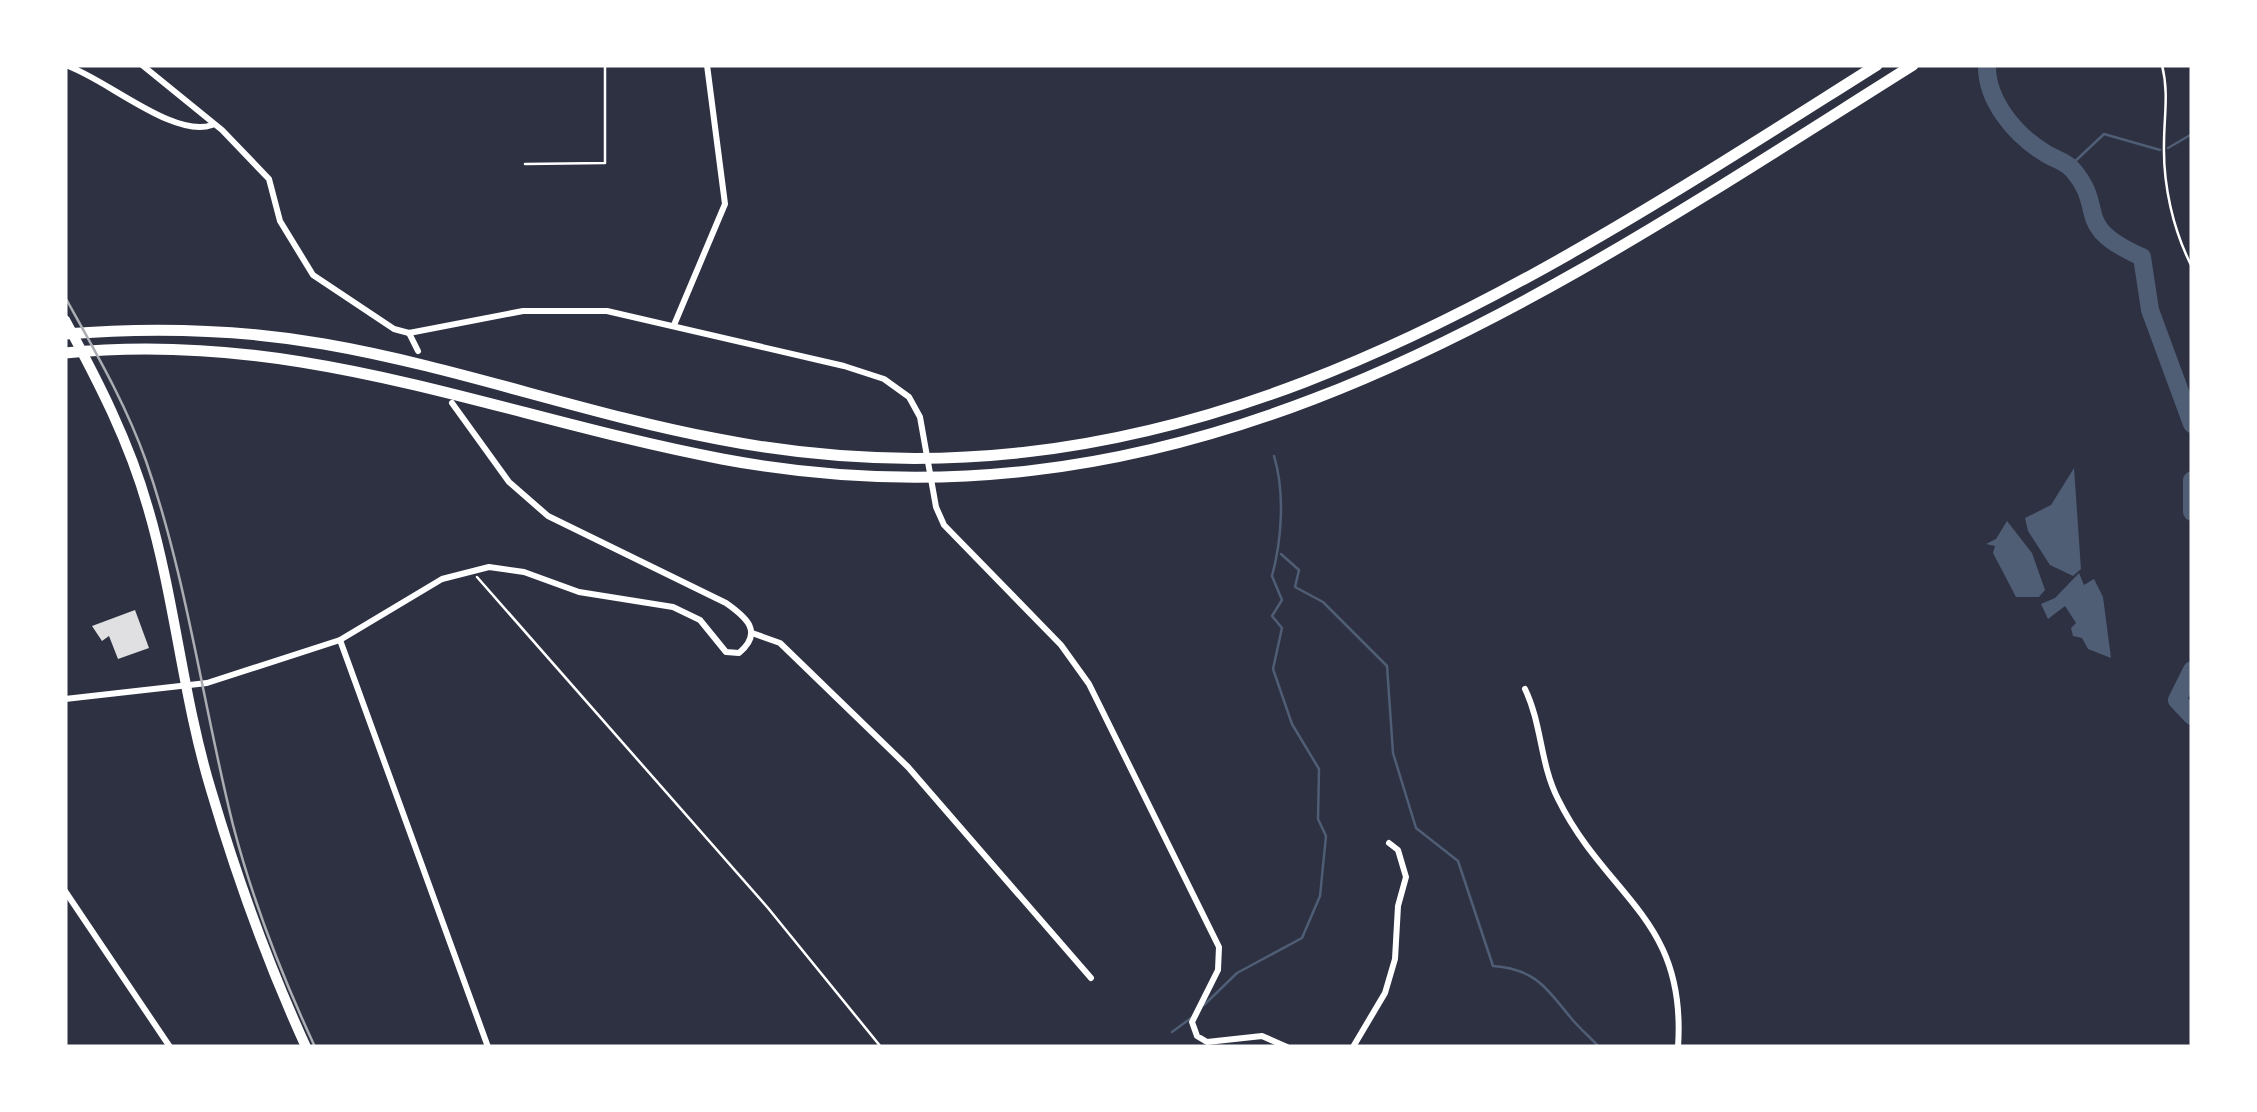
<svg xmlns="http://www.w3.org/2000/svg" width="2257" height="1112" font-family="'Sofia Sans Condensed',sans-serif">
<rect width="100%" height="100%" fill="#2d3142"/>
<g fill="#4f5d75">
<polygon points="2074,468 2081,569 2073,576 2050,565 2028,531 2025,518 2051,505"/>
<polygon points="2007,521 2032,553 2045,590 2039,597 2016,597 1993,553 1995,546 1986,544 1996,539"/>
<polygon points="2079,573 2084,585 2094,579 2103,597 2111,658 2088,649 2082,638 2073,636 2071,628 2076,623 2065,606 2048,619 2041,604 2055,598"/>
</g>
<g fill="none" stroke-linecap="round" stroke-linejoin="round">
<g stroke="#4f5d75" stroke-width="2.5">
<polyline points="2168,148 2192,134"/>
<polyline points="2070,166 2104,134 2160,150"/>
<path d="M1281,554L1299,570L1295,587L1323,602L1387,666L1393,753L1416,828L1458,861L1493,966C1536,969 1547,989 1571,1018C1579,1028 1590,1037 1599,1047"/>
<path d="M1204,1005L1237,973L1302,938L1320,896L1326,836L1318,819L1319,769L1292,724L1273,669L1282,628L1272,616L1282,600L1272,576C1282,539 1285,492 1274,456"/>
<polyline points="1172,1032 1191,1018"/>
</g>
<g stroke="#4f5d75" stroke-width="18">
<path d="M1987,65C1986,100 2015,135 2045,153C2054,159 2065,161 2072,169C2108,210 2070,225 2142,257L2150,310L2192,424"/>
<polyline points="2192,480 2192,512"/>
<polyline points="2192,670 2177,700 2192,716"/>
</g>
</g>
<polygon fill="#e0e0e3" points="135,610 149,648 118,659 109,636 102,641 92,626"/>
<g fill="none" stroke-linecap="round" stroke-linejoin="round">
<g stroke="#fff" stroke-width="2.5">
<path d="M2162,65C2169,93 2164,116 2164,144C2163,185 2173,230 2192,267"/>
<polyline points="477,577 768,908 881,1047"/>
</g>
<polyline stroke="#fff" stroke-width="2.5" points="525,164 605,163 605,65"/>
<g stroke="#fff" stroke-width="6">
<path d="M65,65C104,77 173,139 212,125"/>
<polyline points="142,65 222,130 269,179 280,221 313,275 394,329 409,333 523,311 607,311 844,366 884,379 909,397 920,417 936,507 944,525 1061,645 1089,684 1219,947 1218,970 1192,1022 1197,1036 1207,1042 1262,1036 1287,1047"/>
<polyline points="674,325 725,204 707,65"/>
<polyline points="409,333 418,351"/>
<polyline points="752,633 780,643 908,767 1091,978"/>
<polyline points="340,640 488,1047"/>
<path d="M1525,689C1542,724 1540,764 1558,799C1607,898 1687,918 1678,1047"/>
<path d="M65,699L207,683L340,640L442,579L489,567L524,572L579,592L673,607L700,620L726,652L739,653C764,632 746,617 726,603L548,516L509,482L452,403"/>
<polyline points="65,891 170,1047"/>
<polyline points="1353,1047 1385,993 1395,959 1398,906 1406,877 1398,850 1389,843"/>
</g>
<path stroke="#fff" stroke-width="10" d="M65,320C98,381 129,441 148,508C175,600 183,698 211,790C237,878 268,964 306,1047"/>
<g stroke="#fff" stroke-width="11">
<path d="M65,334C152,327 238,329 324,344C457,367 585,414 718,439C1172,528 1512,295 1877,65"/>
<path d="M65,353C302,329 496,416 722,459C1191,547 1537,301 1913,65"/>
</g>
<path stroke="#abadb3" stroke-width="2.5" d="M65,297C95,351 126,404 146,461C187,579 203,705 233,825C253,902 282,976 315,1047"/>
</g>
<rect width="2257" height="1112" fill="none" stroke="#ffffff" stroke-width="135"/>
</svg>
